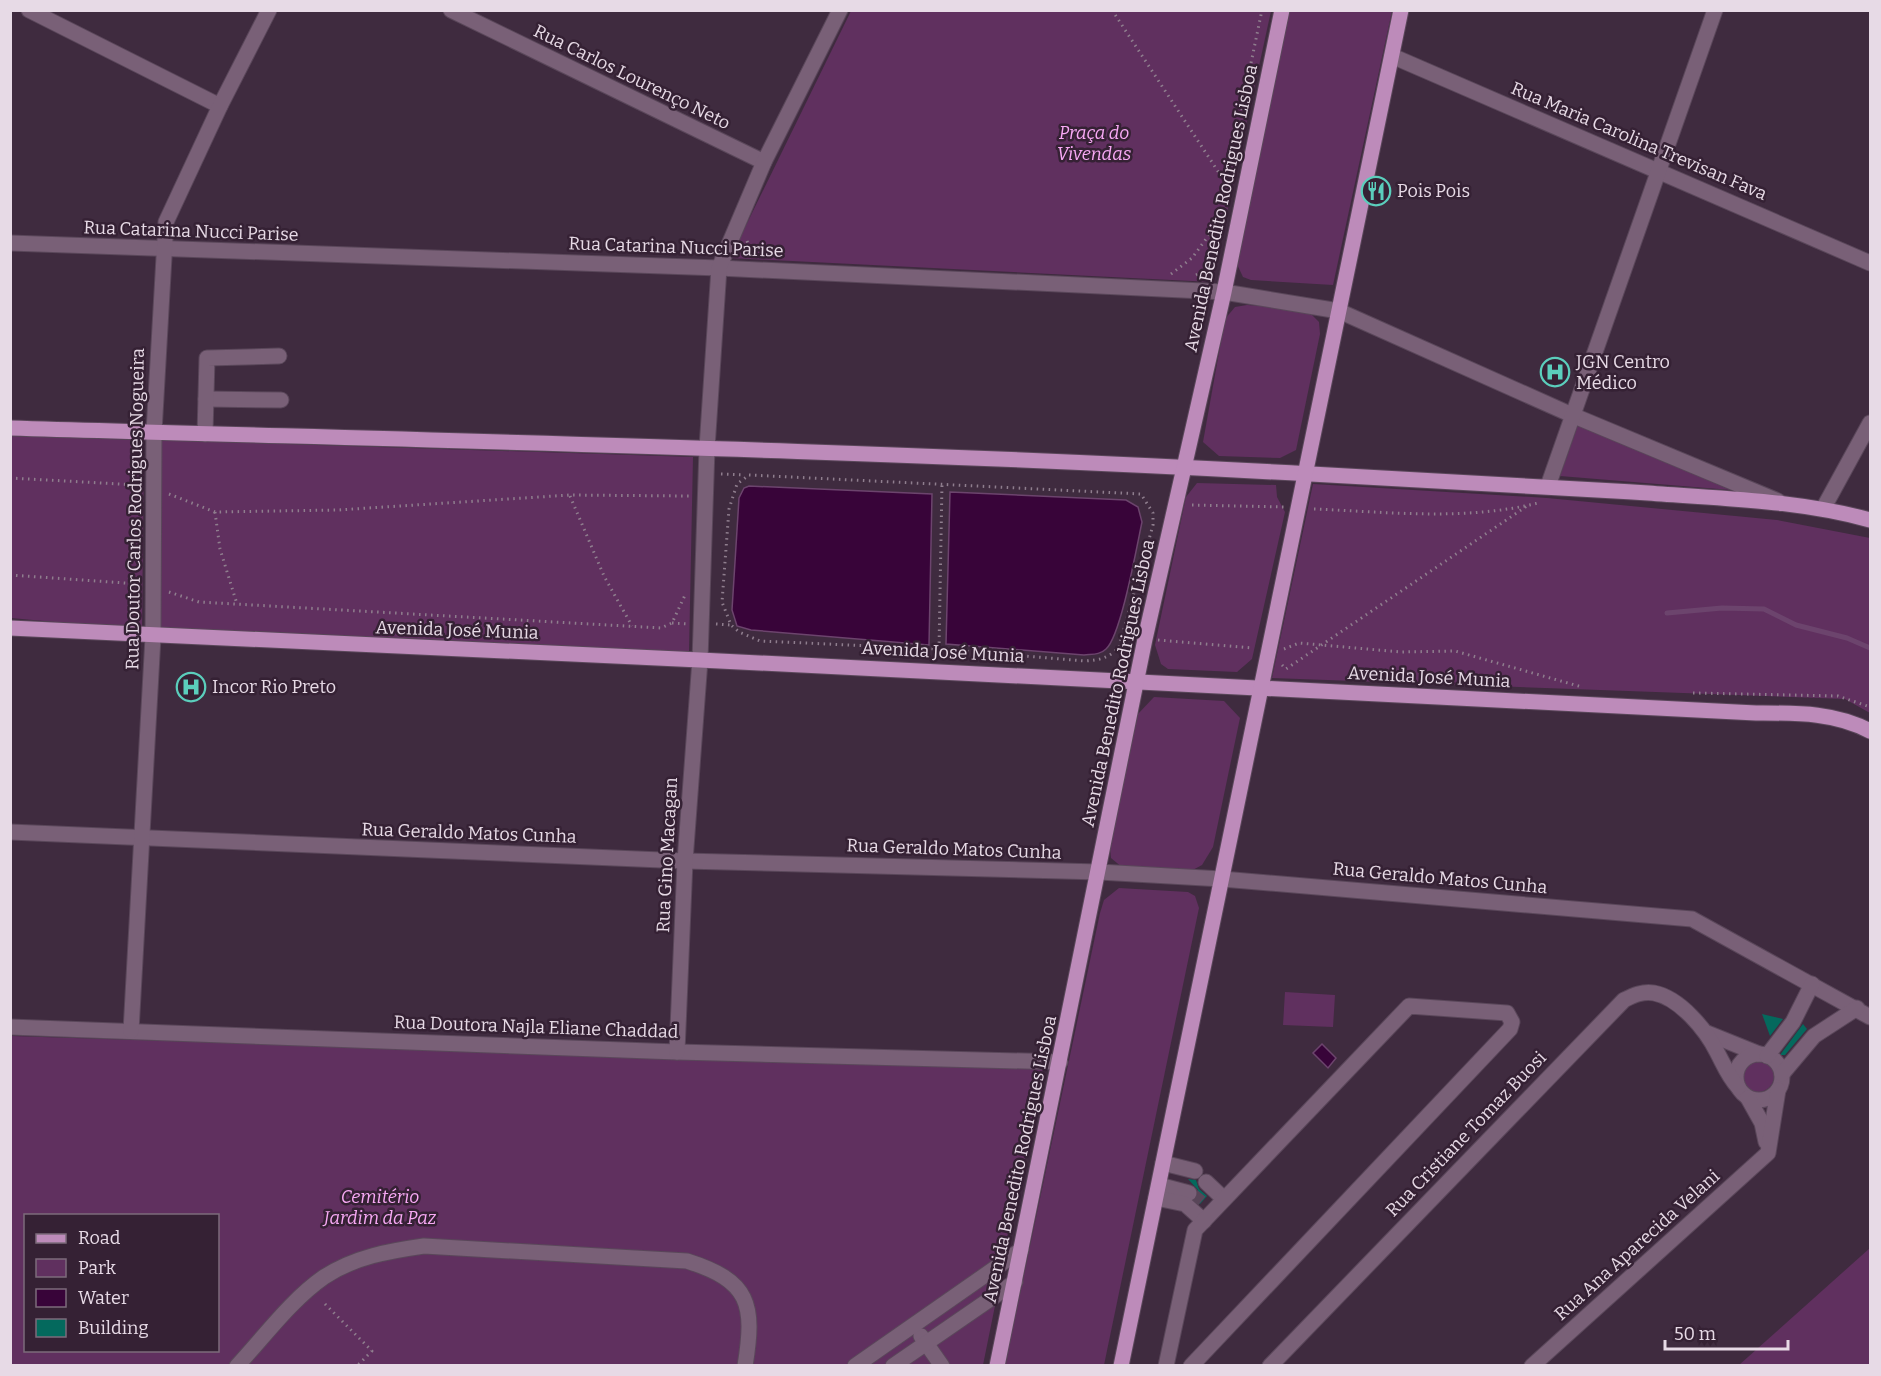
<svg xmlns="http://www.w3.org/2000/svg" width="1881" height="1376" font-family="Bitter,serif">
<rect width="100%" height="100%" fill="#3f2b3f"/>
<g fill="#60305f" fill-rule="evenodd">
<polygon points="851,11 1271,11 1212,282 730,258"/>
<polygon points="1289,11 1392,11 1333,285 1251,280 1243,277 1235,260"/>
<polygon points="1247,305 1306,309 1319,322 1320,334 1296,450 1280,458 1219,456 1203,442 1225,319 1235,307"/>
<polygon points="1578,425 1731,490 1560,476"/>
<polygon points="11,436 144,440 142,630 11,618"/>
<polygon points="159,440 693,457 689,652 158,630"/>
<polygon points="1197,483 1276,485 1277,497 1285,512 1252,659 1237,672 1168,669 1161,664 1155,645 1186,497"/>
<polygon points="1313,484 1547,498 1777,520 1870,538 1870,713 1845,699 1272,678"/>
<polygon points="1154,697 1224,701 1240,718 1213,847 1202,865 1189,872 1123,868 1111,858 1110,848 1138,714"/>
<polygon points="1119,888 1188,892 1195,896 1199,908 1104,1365 1005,1365 1100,913 1104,900"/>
<polygon points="1285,992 1335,995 1333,1027 1283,1025"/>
<path d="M11,1036L1043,1069L983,1365L11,1366ZM26,1216H218V1350H26Z"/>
<circle cx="1758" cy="1076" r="16"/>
<polygon points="1870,1248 1870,1365 1739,1365"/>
</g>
<g fill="#380439" stroke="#6c446d" stroke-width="1.5">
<polygon points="749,486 932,494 929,645 751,630 737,626 732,610 739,498 744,488"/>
<path d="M950,492L1126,500L1138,507L1142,522C1137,545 1121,636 1106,649C1100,655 1092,654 1084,655L946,644Z"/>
<polygon points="1322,1044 1336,1058 1328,1068 1313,1053"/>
</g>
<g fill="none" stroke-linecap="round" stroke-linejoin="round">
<polyline stroke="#6c446d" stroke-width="5" points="1667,613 1722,608 1764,609 1796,625 1847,638 1870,648"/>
</g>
<g fill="#04695d">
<polygon points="1762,1014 1783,1019 1770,1036"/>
<polygon points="1803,1024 1807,1029 1785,1055 1780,1055"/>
<polygon points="1188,1179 1196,1180 1199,1189 1207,1196 1200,1204 1195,1200 1198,1190"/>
</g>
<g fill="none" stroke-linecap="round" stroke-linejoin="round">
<polyline stroke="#584558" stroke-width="15" stroke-dasharray="15 8" stroke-linecap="butt" points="1189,1193 1201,1203"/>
<g stroke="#5a475a" stroke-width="17">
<g id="minor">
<polyline points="29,10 220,106"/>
<polyline points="451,10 764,162"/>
<polyline points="1392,56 1870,263"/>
<polyline points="10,243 719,268 1224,292 1339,311 1572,415 1778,501"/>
<polyline points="206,399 281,400"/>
<polyline points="205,434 207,358 279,356"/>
<polyline points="1548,486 1715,10"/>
<polyline points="1824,507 1870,423"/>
<polyline points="10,832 685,861 1099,872 1222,879 1692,919 1870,1017"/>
<polyline points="10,1027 677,1052 1060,1062"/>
<polyline points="131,1031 153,637 154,432 166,222 220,106 269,10"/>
<polyline points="1707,1033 1759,1054"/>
<polyline points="677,1052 685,861 700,660 707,448 719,268 764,162 840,10"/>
<circle cx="1759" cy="1077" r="23"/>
<polyline points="1767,1056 1793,1022 1812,984"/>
<polyline points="1782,1074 1814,1036 1857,1008"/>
<polyline points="1748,1098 1762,1123 1766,1142"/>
<polyline points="1163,1163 1195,1171"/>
<polyline points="1206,1182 1224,1199"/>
<polyline points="1159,1185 1189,1193"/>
<polyline points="1156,1198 1185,1204 1204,1221"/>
<polyline points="921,1336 942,1366"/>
<path d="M237,1366C264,1337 291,1300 324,1277C354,1257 389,1251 424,1246L687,1261C750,1281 755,1304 745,1366"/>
<polyline points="855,1366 1021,1250"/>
<polyline points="893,1366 1015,1282"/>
<polyline points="1166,1366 1195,1230 1409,1006 1507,1013 1512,1022 1510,1029 1191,1366"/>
<path d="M1270,1366L1624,1000C1634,995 1643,991 1654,993C1680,998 1706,1030 1717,1052C1724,1065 1728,1076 1738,1087"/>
<polyline points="1532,1366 1768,1153 1778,1090"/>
</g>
</g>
<g stroke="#5a475a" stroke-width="17">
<g id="major">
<path d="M10,428C444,441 878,450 1311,474C1424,480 1536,486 1648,493C1723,499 1798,500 1870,520"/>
<path d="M10,628L700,660L1756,713C1796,713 1834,712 1870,731"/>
<polyline points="997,1366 1145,639 1224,292 1282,10"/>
<polyline points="1121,1366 1401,10"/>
</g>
</g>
<g stroke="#8f7e8e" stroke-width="3" stroke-dasharray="1.5 4.5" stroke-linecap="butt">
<polyline points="1112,10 1225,182"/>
<polyline points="747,241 750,248 765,253"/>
<polyline points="1171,274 1192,258 1215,227"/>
<polyline points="1196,275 1202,272 1212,251 1262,10"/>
<polyline points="721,474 744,475"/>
<path d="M749,475L1141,494L1153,513V525L1119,647C1109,658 1100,660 1085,661L939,649L760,641L739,632L731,625L722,602L729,509L737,484Z"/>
<polyline points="10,478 138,485"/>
<polyline points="169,494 215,512 338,510 570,495 689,496"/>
<polyline points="570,496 604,576 632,626"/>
<polyline points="1192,505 1284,507"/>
<path d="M1314,509C1388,512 1466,521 1538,503"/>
<polyline points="215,512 220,549 237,604"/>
<polyline points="10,575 139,584"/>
<polyline points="169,592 199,602 661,628 672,623 686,593"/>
<polyline points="672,623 688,624"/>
<polyline points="716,624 730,625"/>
<polyline points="1158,640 1253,648"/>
<polyline points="939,649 942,483"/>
<polyline points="1284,649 1299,643 1401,652 1455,651 1582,687"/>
<polyline points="1282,665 1286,669 1527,506"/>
<polyline points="1693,693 1838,696 1870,707"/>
<polyline points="325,1304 372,1351 357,1366"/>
</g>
<use href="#minor" stroke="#796077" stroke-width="15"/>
<use href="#major" stroke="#bd8bba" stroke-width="15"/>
</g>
<defs>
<g id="restaurant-ring" transform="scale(1.5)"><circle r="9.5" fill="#352134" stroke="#5bcebc" stroke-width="1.5"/><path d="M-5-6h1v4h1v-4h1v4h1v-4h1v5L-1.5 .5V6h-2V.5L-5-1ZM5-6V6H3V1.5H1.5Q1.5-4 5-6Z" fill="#5bcebc"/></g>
<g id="hospital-ring" transform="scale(1.5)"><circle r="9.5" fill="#352134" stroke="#5bcebc" stroke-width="1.5"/><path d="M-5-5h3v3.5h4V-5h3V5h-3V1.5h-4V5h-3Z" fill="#5bcebc"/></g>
</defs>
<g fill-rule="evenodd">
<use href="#restaurant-ring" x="1376" y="191"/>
<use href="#hospital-ring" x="1555" y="372"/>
<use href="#hospital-ring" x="191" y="687"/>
</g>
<g text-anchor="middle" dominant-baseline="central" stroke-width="5" stroke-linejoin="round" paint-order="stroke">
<g font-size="18" fill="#e7dae6" stroke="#352134">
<text transform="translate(632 77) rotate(26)">Rua Carlos Lourenço Neto</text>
<text transform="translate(1639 141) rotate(23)">Rua Maria Carolina Trevisan Fava</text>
<text transform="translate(1221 208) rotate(-78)">Avenida Benedito Rodrigues Lisboa</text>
<text transform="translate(191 231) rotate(2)">Rua Catarina Nucci Parise</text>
<text transform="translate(676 247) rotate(2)">Rua Catarina Nucci Parise</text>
<text transform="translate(135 509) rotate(-89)">Rua Doutor Carlos Rodrigues Nogueira</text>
<text transform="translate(457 630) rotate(2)">Avenida José Munia</text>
<text transform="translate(943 652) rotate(3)">Avenida José Munia</text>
<text transform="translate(1429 677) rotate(3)">Avenida José Munia</text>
<text transform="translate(1118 683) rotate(-78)">Avenida Benedito Rodrigues Lisboa</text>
<text transform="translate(469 833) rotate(2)">Rua Geraldo Matos Cunha</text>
<text transform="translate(954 849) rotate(2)">Rua Geraldo Matos Cunha</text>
<text transform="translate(667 855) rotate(-87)">Rua Gino Macagan</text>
<text transform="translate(1440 878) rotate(5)">Rua Geraldo Matos Cunha</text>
<text transform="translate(536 1027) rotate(2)">Rua Doutora Najla Eliane Chaddad</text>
<text transform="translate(1466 1134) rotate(-46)">Rua Cristiane Tomaz Buosi</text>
<text transform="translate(1020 1159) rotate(-78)">Avenida Benedito Rodrigues Lisboa</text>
<text transform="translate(1637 1245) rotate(-42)">Rua Ana Aparecida Velani</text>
</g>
<g font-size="18" font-style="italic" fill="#f8a9f5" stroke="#352134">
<text x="1094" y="133">Praça do<tspan x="1094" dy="21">Vivendas</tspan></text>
<text x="380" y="1197">Cemitério<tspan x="380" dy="21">Jardim da Paz</tspan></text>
</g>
<g font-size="18" fill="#e7dae6" stroke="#352134" text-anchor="start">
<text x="1397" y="191">Pois Pois</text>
<text x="1576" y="362">JGN Centro<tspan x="1576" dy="21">Médico</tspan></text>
<text x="212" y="687">Incor Rio Preto</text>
</g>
</g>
<rect width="1881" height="1376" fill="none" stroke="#e7dae6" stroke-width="24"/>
<rect x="24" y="1214" width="195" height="138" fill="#352134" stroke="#7c6b7b" stroke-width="1.5"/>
<rect x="36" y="1234" width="30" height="9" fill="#bd8bba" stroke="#7c6b7b" stroke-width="1.5"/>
<text x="78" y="1244" font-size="18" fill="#e7dae6">Road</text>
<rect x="36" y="1259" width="30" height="18" fill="#60305f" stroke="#7c6b7b" stroke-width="1.5"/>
<text x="78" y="1274" font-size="18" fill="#e7dae6">Park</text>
<rect x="36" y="1289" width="30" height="18" fill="#380439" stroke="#7c6b7b" stroke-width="1.5"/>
<text x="78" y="1304" font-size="18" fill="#e7dae6">Water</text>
<rect x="36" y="1319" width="30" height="18" fill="#04695d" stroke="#7c6b7b" stroke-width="1.5"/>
<text x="78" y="1334" font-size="18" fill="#e7dae6">Building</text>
<path d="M1665 1340v9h123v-9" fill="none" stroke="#e7dae6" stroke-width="3"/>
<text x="1674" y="1340" font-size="18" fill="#e7dae6" stroke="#352134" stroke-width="4.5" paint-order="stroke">50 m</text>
</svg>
